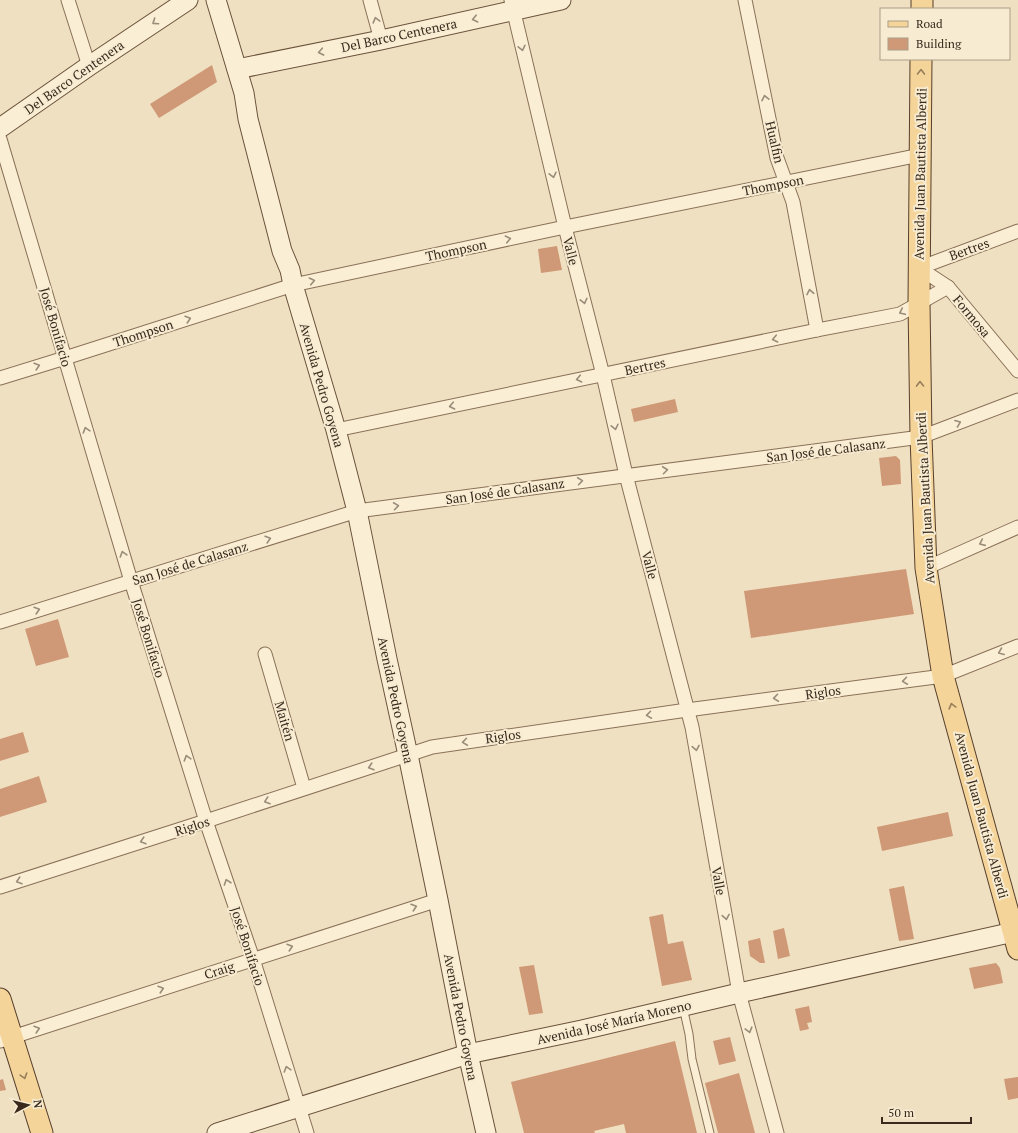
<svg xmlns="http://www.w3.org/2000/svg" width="1018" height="1133" font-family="'PT Serif',serif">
<rect width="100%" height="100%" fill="#efe0c1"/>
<g fill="#cf9876">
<polygon points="212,65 217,82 159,118 150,104"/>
<polygon points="557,246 562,270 541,273 538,249"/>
<polygon points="675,399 678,412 634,422 631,409"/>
<polygon points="896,456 900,460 901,484 882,486 879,458"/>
<polygon points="906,569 914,614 751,638 744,591"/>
<polygon points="58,619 69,657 36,666 25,629"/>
<polygon points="23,732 29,752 0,761 0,739"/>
<polygon points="39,776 47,802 0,817 0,789"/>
<polygon points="948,812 953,836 882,851 877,827"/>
<polygon points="904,886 914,939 899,941 889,889"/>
<polygon points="663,914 668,944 683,941 692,980 662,986 649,917"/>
<polygon points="784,928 790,956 778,959 773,931"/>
<polygon points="760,938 765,963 760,963 750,956 748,941"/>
<polygon points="996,963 1000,968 1003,983 974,989 969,968"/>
<polygon points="534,965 543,1013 529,1015 519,967"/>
<polygon points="809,1006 812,1022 807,1023 809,1029 800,1031 795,1009"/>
<polygon points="730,1037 736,1061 719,1065 713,1041"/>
<polygon points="675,1041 697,1133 626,1133 624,1124 594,1131 595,1133 524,1133 511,1082"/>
<polygon points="739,1073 755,1133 718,1133 705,1083"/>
<polygon points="1018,1077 1018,1098 1008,1100 1004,1079"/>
<polygon points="3,1079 6,1090 0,1091 0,1080"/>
</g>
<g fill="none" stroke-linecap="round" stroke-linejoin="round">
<g stroke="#8a7158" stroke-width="9">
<polyline id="lane" points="683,1007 689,1034 692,1059 710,1133"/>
</g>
<g stroke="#8a7158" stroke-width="15">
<g id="street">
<polyline points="68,0 89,66"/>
<polyline points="370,0 381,40"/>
<polyline points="511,0 565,227 603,375 626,475 692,727 739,993 777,1133"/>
<polyline points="745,0 777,158 793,202 817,330"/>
<polyline points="0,139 131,581 206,821 253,959 307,1133"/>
<polyline points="919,268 948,287 1018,371"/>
<polyline points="919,268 1018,231"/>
<polyline points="0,378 65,358 293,285 565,227 920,155"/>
<polyline points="336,430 817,330 900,314 948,287"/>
<polyline points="926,568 1018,527"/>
<polyline points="0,622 357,511 921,437 1018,400"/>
<polyline points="265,654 304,788"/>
<polyline points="0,887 206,821 432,747 687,710 943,676 1018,646"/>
<polyline points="0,1041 438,900"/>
</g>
</g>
<g stroke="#6b523b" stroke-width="21">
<g id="secondary">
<polyline points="216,0 244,93 248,119 282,251 290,270 293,285 336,430 357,511 387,659 408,755 438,900 468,1054 486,1133"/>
<polyline points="237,69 381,40 561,0"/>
<polyline points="0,128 89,66 188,0"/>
<polyline points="217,1133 468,1054 582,1030 663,1011 739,993 1018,931"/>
</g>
</g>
<g stroke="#573f2d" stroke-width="23">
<g id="primary">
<polyline points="922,9 922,0"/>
<polyline points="921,59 919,303 921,437 926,568 943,676 1018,949"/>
<polyline points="0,999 42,1133"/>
</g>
</g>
<use href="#lane" stroke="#faeed5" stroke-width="7"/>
<use href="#street" stroke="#faeed5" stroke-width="13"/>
<use href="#secondary" stroke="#faeed5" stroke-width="19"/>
<use href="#primary" stroke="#f4d498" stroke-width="21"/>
</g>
<defs><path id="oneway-chevron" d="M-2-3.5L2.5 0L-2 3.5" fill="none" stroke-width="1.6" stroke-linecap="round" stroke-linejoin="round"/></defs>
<g stroke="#9a8c79">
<use href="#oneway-chevron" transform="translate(475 19) rotate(167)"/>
<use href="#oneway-chevron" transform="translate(376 20) rotate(-105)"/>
<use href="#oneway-chevron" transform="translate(155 22) rotate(146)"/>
<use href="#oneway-chevron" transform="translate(522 48) rotate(77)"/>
<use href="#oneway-chevron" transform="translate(321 52) rotate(169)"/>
<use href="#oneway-chevron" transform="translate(765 98) rotate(-102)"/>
<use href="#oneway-chevron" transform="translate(553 175) rotate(77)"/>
<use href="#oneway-chevron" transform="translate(508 239) rotate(-12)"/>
<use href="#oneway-chevron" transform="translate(312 281) rotate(-12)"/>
<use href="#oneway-chevron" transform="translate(810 292) rotate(-101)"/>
<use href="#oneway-chevron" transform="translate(584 301) rotate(76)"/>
<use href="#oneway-chevron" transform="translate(902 312) rotate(155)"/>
<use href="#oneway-chevron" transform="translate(188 319) rotate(-18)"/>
<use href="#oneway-chevron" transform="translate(775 339) rotate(168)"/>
<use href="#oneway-chevron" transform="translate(37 366) rotate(-17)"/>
<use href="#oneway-chevron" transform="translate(579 379) rotate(168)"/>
<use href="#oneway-chevron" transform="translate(452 406) rotate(168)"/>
<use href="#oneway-chevron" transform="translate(958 423) rotate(-21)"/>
<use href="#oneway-chevron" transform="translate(615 427) rotate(77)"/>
<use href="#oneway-chevron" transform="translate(86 430) rotate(-107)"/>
<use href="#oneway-chevron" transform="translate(665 470) rotate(-7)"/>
<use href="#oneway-chevron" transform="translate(580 481) rotate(-8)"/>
<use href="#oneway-chevron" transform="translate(396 506) rotate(-8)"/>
<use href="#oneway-chevron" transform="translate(268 539) rotate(-17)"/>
<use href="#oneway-chevron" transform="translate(982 543) rotate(156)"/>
<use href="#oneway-chevron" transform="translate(123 554) rotate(-107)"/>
<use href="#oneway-chevron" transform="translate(37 610) rotate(-17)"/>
<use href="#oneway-chevron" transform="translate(1001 652) rotate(158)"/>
<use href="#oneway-chevron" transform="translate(905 681) rotate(172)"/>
<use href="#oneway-chevron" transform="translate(776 698) rotate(172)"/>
<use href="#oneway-chevron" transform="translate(649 715) rotate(172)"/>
<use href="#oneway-chevron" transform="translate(465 742) rotate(172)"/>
<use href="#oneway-chevron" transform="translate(696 748) rotate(80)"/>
<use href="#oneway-chevron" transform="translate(187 758) rotate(-107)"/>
<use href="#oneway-chevron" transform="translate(371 767) rotate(162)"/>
<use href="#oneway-chevron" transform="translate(267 801) rotate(161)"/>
<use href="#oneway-chevron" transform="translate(143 841) rotate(162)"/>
<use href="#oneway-chevron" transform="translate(19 881) rotate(162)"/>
<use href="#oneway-chevron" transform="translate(227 882) rotate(-109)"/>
<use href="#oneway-chevron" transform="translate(414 907) rotate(-18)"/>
<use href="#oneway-chevron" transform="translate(726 917) rotate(80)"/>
<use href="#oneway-chevron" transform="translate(290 947) rotate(-18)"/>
<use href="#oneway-chevron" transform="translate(161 989) rotate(-18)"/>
<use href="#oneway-chevron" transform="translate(37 1029) rotate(-18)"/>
<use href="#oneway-chevron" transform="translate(749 1030) rotate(75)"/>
<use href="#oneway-chevron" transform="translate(287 1069) rotate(-107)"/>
</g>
<g stroke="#967f5a">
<use href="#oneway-chevron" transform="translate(921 72) rotate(-89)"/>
<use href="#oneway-chevron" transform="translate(920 384) rotate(-91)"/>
<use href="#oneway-chevron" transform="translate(952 706) rotate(-105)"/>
<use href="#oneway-chevron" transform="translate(24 1076) rotate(73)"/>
</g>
<g text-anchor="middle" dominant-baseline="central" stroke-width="4" stroke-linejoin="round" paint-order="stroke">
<g font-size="13" fill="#392a1d" stroke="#f7ebd1">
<text transform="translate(399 35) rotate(-12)">Del Barco Centenera</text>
<text transform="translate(74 77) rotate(-35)">Del Barco Centenera</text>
<text transform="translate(775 142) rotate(77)">Hualfin</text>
<text transform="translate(920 174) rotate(-89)">Avenida Juan Bautista Alberdi</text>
<text transform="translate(773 185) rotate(-11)">Thompson</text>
<text transform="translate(969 249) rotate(-20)">Bertres</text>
<text transform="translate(456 250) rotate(-12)">Thompson</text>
<text transform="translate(571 251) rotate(76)">Valle</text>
<text transform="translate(972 316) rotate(50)">Formosa</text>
<text transform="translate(56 327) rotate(74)">José Bonifacio</text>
<text transform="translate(143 333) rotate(-18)">Thompson</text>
<text transform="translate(645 366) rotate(-12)">Bertres</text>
<text transform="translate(322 385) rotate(74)">Avenida Pedro Goyena</text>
<text transform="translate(826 450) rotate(-7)">San José de Calasanz</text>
<text transform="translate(505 491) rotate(-8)">San José de Calasanz</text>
<text transform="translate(925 498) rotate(-93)">Avenida Juan Bautista Alberdi</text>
<text transform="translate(190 563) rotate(-17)">San José de Calasanz</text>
<text transform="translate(650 565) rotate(75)">Valle</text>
<text transform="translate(149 638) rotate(73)">José Bonifacio</text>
<text transform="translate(823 692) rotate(-8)">Riglos</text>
<text transform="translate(396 700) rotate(78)">Avenida Pedro Goyena</text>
<text transform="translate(285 721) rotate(74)">Maitén</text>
<text transform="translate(503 736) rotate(-8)">Riglos</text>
<text transform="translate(982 815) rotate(75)">Avenida Juan Bautista Alberdi</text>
<text transform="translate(192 826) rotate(-18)">Riglos</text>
<text transform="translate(719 881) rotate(80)">Valle</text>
<text transform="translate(248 946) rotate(72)">José Bonifacio</text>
<text transform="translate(219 970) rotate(-18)">Craig</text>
<text transform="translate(461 1017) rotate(79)">Avenida Pedro Goyena</text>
<text transform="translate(614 1022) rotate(-13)">Avenida José María Moreno</text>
</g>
</g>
<rect x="880" y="8" width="130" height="52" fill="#f7ebd1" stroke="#ab9e89"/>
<rect x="888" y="21" width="20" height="6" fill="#f4d498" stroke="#ab9e89"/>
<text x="916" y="28" font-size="12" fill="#392a1d">Road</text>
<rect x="888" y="38" width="20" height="12" fill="#cf9876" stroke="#ab9e89"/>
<text x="916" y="48" font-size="12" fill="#392a1d">Building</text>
<g transform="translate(28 1105) rotate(83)" stroke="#f7ebd1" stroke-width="3" paint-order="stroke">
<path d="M0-3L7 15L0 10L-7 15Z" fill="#392a1d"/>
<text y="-6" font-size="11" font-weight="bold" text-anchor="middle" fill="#392a1d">N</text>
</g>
<path d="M882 1117v6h89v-6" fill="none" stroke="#392a1d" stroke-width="2"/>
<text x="888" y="1117" font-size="12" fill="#392a1d" stroke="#f7ebd1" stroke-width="3" paint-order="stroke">50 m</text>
</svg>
